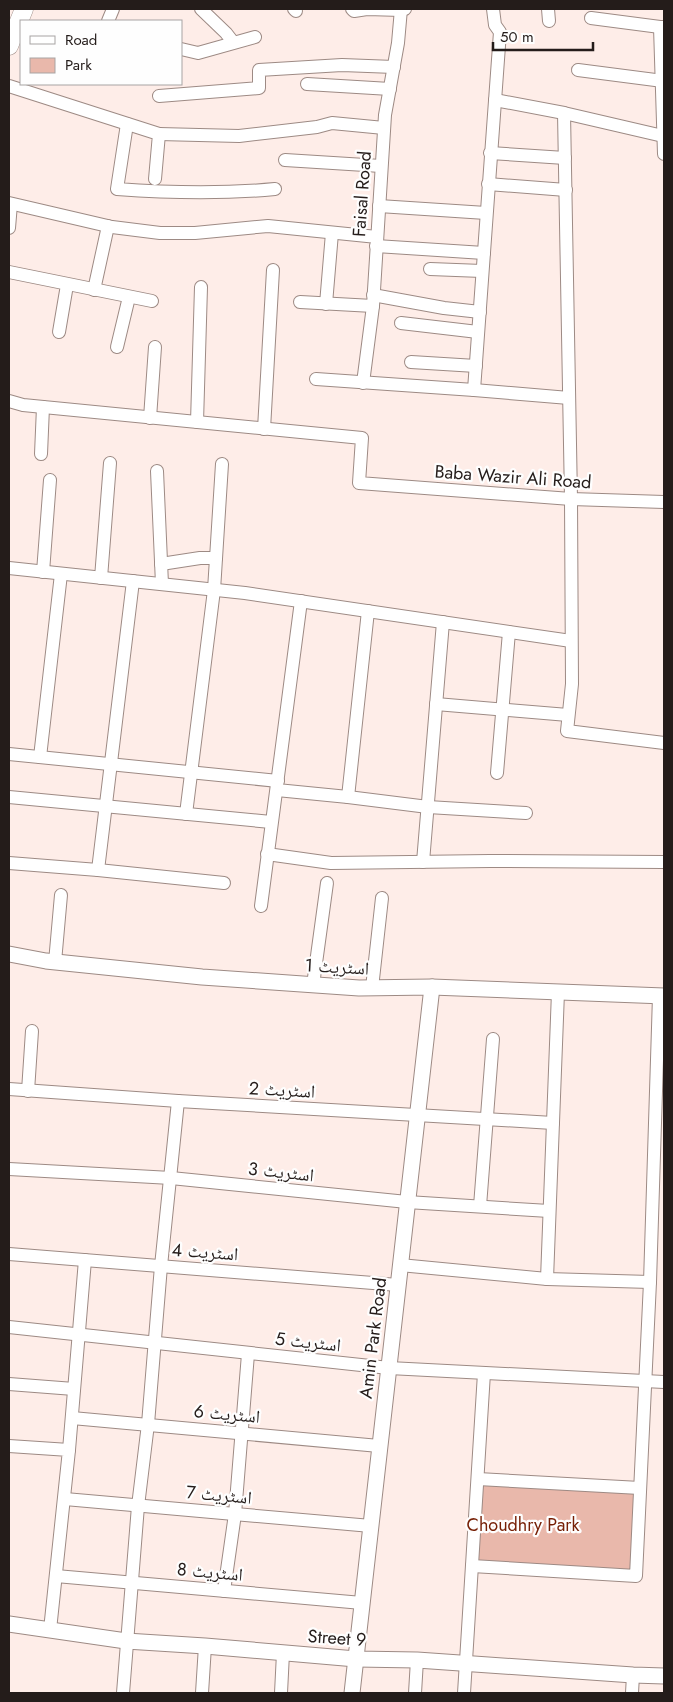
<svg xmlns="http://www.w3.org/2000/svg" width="673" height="1702" font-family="Jost,'Noto Naskh Arabic',sans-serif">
<rect width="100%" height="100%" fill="#feede8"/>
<polygon fill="#e9b8ab" points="478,1479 640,1488 636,1576 472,1566"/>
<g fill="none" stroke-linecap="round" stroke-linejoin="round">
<g stroke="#9d8a84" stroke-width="14">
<g id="minor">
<polyline points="201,9 226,33 233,42"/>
<polyline points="294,9 296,11"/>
<polyline points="352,9 354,11 367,9 401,10 405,9"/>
<polyline points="548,9 549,21"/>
<polyline points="591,18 660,27"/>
<polyline points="108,21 113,9"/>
<polyline points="664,27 660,27 664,154"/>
<polyline points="181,49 198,53 255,37"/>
<polyline points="578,70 663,81"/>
<polyline points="307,84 390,89"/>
<polyline points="9,86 159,134 155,179"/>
<polyline points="159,96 259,88 259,70 342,65 394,67"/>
<polyline points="495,100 564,113 663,136"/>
<polyline points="564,113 571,499 572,684 567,731 664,743"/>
<path d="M127,124L117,189C171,193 222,194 275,189"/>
<polyline points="159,134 239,136 317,127 332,123 384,128"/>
<polyline points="490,153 565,158"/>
<polyline points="285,160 381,166"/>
<polyline points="488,184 566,190"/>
<polyline points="9,203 112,227 160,233 195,233 268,226 377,237"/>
<polyline points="379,206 486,213"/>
<polyline points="9,228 11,204"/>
<polyline points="376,246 484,253"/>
<polyline points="430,269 482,271"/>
<polyline points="9,272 152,301"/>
<polyline points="94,290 108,226"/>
<polyline points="373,295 444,308 480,312"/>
<polyline points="300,302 373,306"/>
<polyline points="326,304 332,233"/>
<polyline points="401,323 478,332"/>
<polyline points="59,332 67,285"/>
<polyline points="117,347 129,297"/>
<polyline points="411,362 476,366"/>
<polyline points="316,379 474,390 569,398"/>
<polyline points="363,383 373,306 385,115 398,43 401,9"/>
<polyline points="474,390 500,32 495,25 493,9"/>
<polyline points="9,401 23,405 362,438 359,483 571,499 664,502"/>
<polyline points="150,418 155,347"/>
<polyline points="197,422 201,287"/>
<polyline points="264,429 273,270"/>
<polyline points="41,454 43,407"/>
<polyline points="157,471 162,584"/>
<polyline points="161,564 200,558 216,558"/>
<polyline points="9,568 245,593 571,641"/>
<polyline points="43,572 50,480"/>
<polyline points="101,578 110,463"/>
<polyline points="436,704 568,715"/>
<polyline points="9,754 278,781"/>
<polyline points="40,757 61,574"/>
<polyline points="497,773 509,632"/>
<polyline points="277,790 348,797 428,807 526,813"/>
<polyline points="9,797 271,822"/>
<polyline points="348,797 368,611"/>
<polyline points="186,814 214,590 222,464"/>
<polyline points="267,854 331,863 490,861 664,862"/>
<polyline points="423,862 443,622"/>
<polyline points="9,863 98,870 224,883"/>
<polyline points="98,870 133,581"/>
<polyline points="261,906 301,601"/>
<polyline points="55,962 61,895"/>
<polyline points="313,985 327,883"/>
<polyline points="372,988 382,898"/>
<polyline points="9,1089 178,1101 553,1123"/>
<polyline points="28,1091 32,1031"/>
<polyline points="9,1169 171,1178 407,1202 549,1211"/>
<polyline points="480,1206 493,1039"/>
<polyline points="9,1254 398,1285"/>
<polyline points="400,1265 547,1279 650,1282"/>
<polyline points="547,1279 558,992"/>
<polyline points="9,1327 389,1368 664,1382"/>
<polyline points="9,1384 74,1389"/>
<polyline points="72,1418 379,1446"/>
<polyline points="9,1446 69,1450 50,1630"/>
<polyline points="69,1450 85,1260"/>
<polyline points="478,1479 640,1488"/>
<polyline points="65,1499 371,1526"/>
<polyline points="472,1566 636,1576 650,1282 659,996"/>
<polyline points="56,1576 362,1603"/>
<polyline points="224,1591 235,1514 248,1354"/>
<polyline points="123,1693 138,1506 148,1424 161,1266 178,1101"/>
<polyline points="202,1693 205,1646"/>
<polyline points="281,1693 283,1653"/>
<polyline points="415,1693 417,1660"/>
<polyline points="464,1693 484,1373"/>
<polyline points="632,1693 633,1675"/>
</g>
</g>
<g stroke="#9d8a84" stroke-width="17">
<g id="tertiary">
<polyline points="9,954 46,961 202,977 359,988 432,987 664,996"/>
<polyline points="9,1624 126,1641 205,1646 356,1659 417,1660 633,1675 664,1676"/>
<polyline points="352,1693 432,987"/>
</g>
</g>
<g stroke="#9d8a84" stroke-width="19">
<polyline id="secondary" points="9,46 24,9"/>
</g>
<use href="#minor" stroke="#fff" stroke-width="12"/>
<use href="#tertiary" stroke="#fff" stroke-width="15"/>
<use href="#secondary" stroke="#fff" stroke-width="18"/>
</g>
<g text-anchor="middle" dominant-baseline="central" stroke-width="4.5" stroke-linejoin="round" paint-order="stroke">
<g font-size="18" fill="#241c1a" stroke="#fefefe">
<text transform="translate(362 194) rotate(-86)">Faisal Road</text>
<text transform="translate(513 477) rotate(4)">Baba Wazir Ali Road</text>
<text transform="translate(337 967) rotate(3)">اسٹریٹ 1</text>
<text transform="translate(282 1090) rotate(3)">اسٹریٹ 2</text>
<text transform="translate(281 1172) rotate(6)">اسٹریٹ 3</text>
<text transform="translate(205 1252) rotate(4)">اسٹریٹ 4</text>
<text transform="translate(373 1338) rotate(-83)">Amin Park Road</text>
<text transform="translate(308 1342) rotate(6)">اسٹریٹ 5</text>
<text transform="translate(227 1414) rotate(5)">اسٹریٹ 6</text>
<text transform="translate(219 1495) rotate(5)">اسٹریٹ 7</text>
<text transform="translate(210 1572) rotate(5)">اسٹریٹ 8</text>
<text transform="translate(337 1638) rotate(4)">Street 9</text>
</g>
<g font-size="18" fill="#761f05" stroke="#fefefe">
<text x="523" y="1525">Choudhry Park</text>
</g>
</g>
<rect width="673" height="1702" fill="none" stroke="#241c1a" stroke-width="20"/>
<rect x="20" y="20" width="162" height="65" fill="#fefefe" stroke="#a7a4a3"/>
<rect x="30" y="36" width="25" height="8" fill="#ffffff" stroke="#a7a4a3"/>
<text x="65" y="45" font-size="15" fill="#241c1a">Road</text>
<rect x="30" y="58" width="25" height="15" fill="#e9b8ab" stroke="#a7a4a3"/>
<text x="65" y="70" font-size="15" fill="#241c1a">Park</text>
<path d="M493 42v8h100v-8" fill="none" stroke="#241c1a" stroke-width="2.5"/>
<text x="500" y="42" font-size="15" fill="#241c1a" stroke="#fefefe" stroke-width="4" paint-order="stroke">50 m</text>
</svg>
